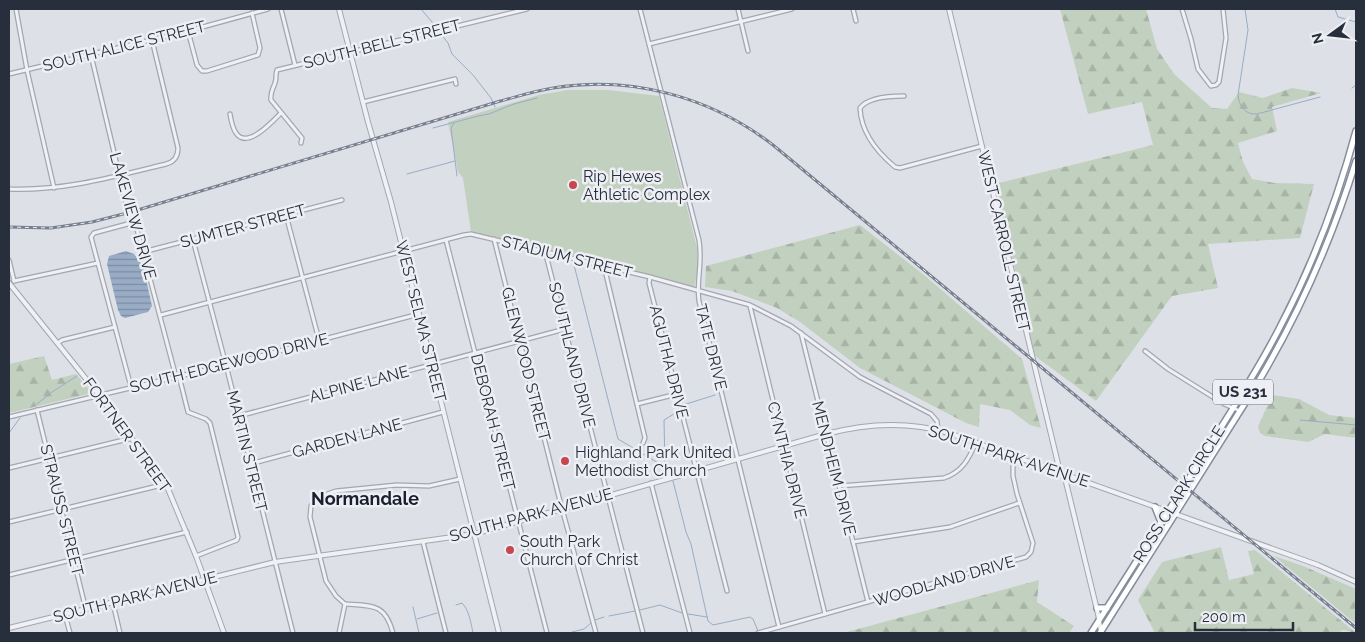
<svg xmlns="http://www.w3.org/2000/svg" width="1365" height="642" font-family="Raleway,sans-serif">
<defs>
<pattern id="forest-firs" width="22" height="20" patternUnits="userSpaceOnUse" patternTransform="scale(1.25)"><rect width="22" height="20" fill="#c2d0bf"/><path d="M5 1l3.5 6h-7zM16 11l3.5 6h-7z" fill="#a7b3a5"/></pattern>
<pattern id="water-rules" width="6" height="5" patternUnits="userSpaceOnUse" patternTransform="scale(1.25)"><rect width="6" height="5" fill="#99acc5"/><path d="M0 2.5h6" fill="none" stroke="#7d8ca1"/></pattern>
</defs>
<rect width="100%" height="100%" fill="#dde0e6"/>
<g fill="url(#forest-firs)">
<polygon points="1060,9 1146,9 1157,49 1174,74 1212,108 1227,109 1239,92 1263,98 1292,88 1321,93 1272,107 1277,131 1238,143 1243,162 1252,179 1275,183 1314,184 1300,238 1208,244 1218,288 1172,296 1096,401 1035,356 995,184 1153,145 1142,102 1088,114"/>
<polygon points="860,225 924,275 1022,359 1041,428 1030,425 1010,410 980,404 979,427 966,423 860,368 800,322 777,308 732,291 705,287 706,266"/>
<polygon points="44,356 52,380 76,374 92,393 9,413 9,364"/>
<polygon points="1272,395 1299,399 1329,415 1356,418 1356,438 1325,434 1308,442 1265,436 1260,433 1258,427"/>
<path d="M1221,547L1229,580L1254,574L1248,551L1255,550L1356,633C1350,633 1348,630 1342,630L1339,633H1155L1138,600L1162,562Z"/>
<polygon points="1274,556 1303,566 1356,589 1356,624"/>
<polygon points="1039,580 1037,602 1074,626 1069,633 843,633"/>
</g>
<polygon fill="#c2d0bf" points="568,90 608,90 659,96 697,248 698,269 694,287 471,232 463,178 458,172 448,122 539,95"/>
<polygon fill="url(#water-rules)" points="126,251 134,254 143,266 152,306 148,312 125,318 121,316 118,310 107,264 109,256"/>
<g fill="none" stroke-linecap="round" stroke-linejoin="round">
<g stroke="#99acc5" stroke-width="1">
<polyline points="421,9 437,28"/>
<path d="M1245,9L1248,30L1238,95C1239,106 1245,115 1257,114L1320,97"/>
<polyline points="1335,9 1338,17 1356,22"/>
<polyline points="440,33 448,43 452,54 473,75 491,98 495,107"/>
<polyline points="1352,88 1356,85"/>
<polyline points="454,123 451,128 457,176"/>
<polyline points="433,128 478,116 489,114 514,104 537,98"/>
<polyline points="407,174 455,161"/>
<polyline points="570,252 572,255"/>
<polyline points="573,261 618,439 665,467 672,474"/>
<polyline points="37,404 52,392 77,376"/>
<polyline points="683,405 715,395"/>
<polyline points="1300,420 1356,425"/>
<polyline points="9,433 20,418"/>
<polyline points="665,467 664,420 677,412"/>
<polyline points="673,481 686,532 691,544 708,621 713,625 750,617 753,619 758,631"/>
<path d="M456,605L462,603C469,610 471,623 473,633"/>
<polyline points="413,607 419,633"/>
<polyline points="640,610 660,605 682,613"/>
<polyline points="688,614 707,617"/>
<polyline points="609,616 635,611"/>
<polyline points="417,619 437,613"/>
<polyline points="595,620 604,617"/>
<polyline points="572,632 584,629 591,623"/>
</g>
<g stroke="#a3a7b0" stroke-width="5.5">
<g id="minor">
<polyline points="16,9 27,70 54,188"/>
<polyline points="281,9 295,65"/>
<path d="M640,9L699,240C703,264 696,280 699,301L779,627"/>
<polyline points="738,9 748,51"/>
<polyline points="853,9 856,21"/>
<polyline points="1182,9 1191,39 1198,69 1211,86 1216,85 1219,82 1226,38 1223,9"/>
<polyline points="188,31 197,65 202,71 207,71 258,55 260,48 252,13"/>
<polyline points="649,44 792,9"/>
<polyline points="91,55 126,203 135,222 176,377"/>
<polyline points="9,74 188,31 268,9"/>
<path d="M904,96C891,96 868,97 860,108C861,133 877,152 895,167L900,168L982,146"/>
<polyline points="363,102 455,79 456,84"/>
<path d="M230,114C231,120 232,127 236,133C247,150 273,121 281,113"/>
<path d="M301,143L302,138L271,100C270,92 273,89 275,83C277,77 275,75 277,70L527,9"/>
<path d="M9,189C63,191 113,177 166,164C174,162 178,157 178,148L152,40"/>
<polyline points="286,215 319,340"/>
<polyline points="494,239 561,505 596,633"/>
<polyline points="193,240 226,365 293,633"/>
<polyline points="446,240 547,633"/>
<polyline points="545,251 643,633"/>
<polyline points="143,252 342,200"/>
<polyline points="9,260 14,281"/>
<polyline points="604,266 645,438 643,443"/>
<polyline points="650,277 649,283 727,591"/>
<polyline points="14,281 98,263"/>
<polyline points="750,306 825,614"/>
<polyline points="161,315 464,235 471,234 650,277 750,305 791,326 860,377 931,414 937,421 938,430"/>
<polyline points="801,333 868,602"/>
<polyline points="58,343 62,340 115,327"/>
<polyline points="1145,351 1168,369 1224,404 1240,411"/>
<polyline points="179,376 188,412 206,419 210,423 238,537 237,540 196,556"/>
<polyline points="131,387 91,237 94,233 135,222"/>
<polyline points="637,404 677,394"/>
<polyline points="37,410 86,610"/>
<polyline points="239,416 565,329"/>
<polyline points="9,417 226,365 419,314"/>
<polyline points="250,464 443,412"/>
<polyline points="9,468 132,438"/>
<polyline points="651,483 690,633"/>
<path d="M839,486L944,478C962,472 969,459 976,442"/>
<polyline points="9,522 166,484"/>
<polyline points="423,542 446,633"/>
<polyline points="853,542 950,527 1019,503"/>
<polyline points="9,575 187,532"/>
<polyline points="113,603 120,633"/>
<polyline points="345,604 336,596 326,581 310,517 311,506 316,498 336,491 397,485 429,486 460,479"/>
<path d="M345,604C372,606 385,603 393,633"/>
<polyline points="65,615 70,633"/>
<polyline points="339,633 345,604"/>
<polyline points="758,633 1026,557 1031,552 1033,543 1017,494 1013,476 1013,456"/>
</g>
</g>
<g stroke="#a3a7b0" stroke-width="6">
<g id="tertiary">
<polyline points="339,9 368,122 391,202 499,633"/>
<polyline points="949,9 1060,472"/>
<polyline points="9,283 99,395 166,484 196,556 224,633"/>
<polyline points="1064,474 1098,614 1101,632"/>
<path d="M9,628L275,562L474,534L826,434C867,423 908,421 949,433L1318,565L1356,582"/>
</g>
</g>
<g stroke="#858d9c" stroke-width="8">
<g id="trunk">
<polyline points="1155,507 1161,522"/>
<polyline points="1097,608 1107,608"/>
<path d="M1091,633C1128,575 1165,516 1202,458C1229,414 1258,371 1281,325C1313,264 1338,198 1356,131"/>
<path d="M1100,633L1257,384C1299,314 1332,239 1356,161"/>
</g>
</g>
<use href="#minor" stroke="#f0f1f5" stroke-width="3"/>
<use href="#tertiary" stroke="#f0f1f5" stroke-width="4"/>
<use href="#trunk" stroke="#fff" stroke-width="5"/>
<g stroke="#787f8f" stroke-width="3">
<path id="rail" d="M9,227L51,228L92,222L131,212L497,102C516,97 534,91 553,88C631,75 711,97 773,145L1356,628"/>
</g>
<use href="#rail" stroke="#edeff4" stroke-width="1" stroke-dasharray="4" stroke-linecap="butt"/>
</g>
<g fill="#c84650" stroke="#edeff4" stroke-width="2">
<circle cx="573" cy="185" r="5"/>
<circle cx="565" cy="461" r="5"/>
<circle cx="510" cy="550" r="5"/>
</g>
<g text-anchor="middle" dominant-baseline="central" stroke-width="5" stroke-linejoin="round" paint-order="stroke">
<rect fill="#edeff4" stroke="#626873" stroke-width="1" x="1213" y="379.5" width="60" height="25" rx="4"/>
<g font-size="15" font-weight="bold" fill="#272e3c">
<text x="1243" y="392">US 231</text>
</g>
<g font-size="16" fill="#272e3c" stroke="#edeff4">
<text transform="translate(382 44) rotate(-14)">SOUTH BELL STREET</text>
<text transform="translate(124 46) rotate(-14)">SOUTH ALICE STREET</text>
<text transform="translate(133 216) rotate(74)">LAKEVIEW DRIVE</text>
<text transform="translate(243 226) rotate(-15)">SUMTER STREET</text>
<text transform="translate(1004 241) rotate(77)">WEST CARROLL STREET</text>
<text transform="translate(567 257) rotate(14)">STADIUM STREET</text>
<text transform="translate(421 321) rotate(76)">WEST SELMA STREET</text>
<text transform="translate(711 347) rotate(76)">TATE DRIVE</text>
<text transform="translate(572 355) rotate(76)">SOUTHLAND DRIVE</text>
<text transform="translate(669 362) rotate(76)">AGUTHA DRIVE</text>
<text transform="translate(229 363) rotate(-14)">SOUTH EDGEWOOD DRIVE</text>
<text transform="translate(526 364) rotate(76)">GLENWOOD STREET</text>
<text transform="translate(359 384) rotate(-15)">ALPINE LANE</text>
<text transform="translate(493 422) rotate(76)">DEBORAH STREET</text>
<text transform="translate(127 435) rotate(54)">FORTNER STREET</text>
<text transform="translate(347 438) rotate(-15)">GARDEN LANE</text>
<text transform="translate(247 451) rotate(76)">MARTIN STREET</text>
<text transform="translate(1009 456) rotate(18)">SOUTH PARK AVENUE</text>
<text transform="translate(787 460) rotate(76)">CYNTHIA DRIVE</text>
<text transform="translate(834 468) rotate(76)">MENDHEIM DRIVE</text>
<text transform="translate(1179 494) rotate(-58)">ROSS CLARK CIRCLE</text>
<text transform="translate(62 510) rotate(76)">STRAUSS STREET</text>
<text transform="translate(531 515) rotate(-15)">SOUTH PARK AVENUE</text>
<text transform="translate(944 581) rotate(-16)">WOODLAND DRIVE</text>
<text transform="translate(135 597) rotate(-14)">SOUTH PARK AVENUE</text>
</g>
<g font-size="16" fill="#272e3c" stroke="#edeff4" text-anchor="start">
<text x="583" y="176">Rip Hewes<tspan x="583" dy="18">Athletic Complex</tspan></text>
<text x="575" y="452">Highland Park United<tspan x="575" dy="18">Methodist Church</tspan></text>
<text x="520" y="541">South Park<tspan x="520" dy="18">Church of Christ</tspan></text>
</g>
<g font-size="18" font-weight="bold" fill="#1a1f2d" stroke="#edeff4">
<text x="365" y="498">Normandale</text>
</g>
</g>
<rect width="1365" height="642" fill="none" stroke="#272e3c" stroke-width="20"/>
<g transform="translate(1330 35) rotate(255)" stroke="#edeff4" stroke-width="4" paint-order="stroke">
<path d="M0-4L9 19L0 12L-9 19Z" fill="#272e3c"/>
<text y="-8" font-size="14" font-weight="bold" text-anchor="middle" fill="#272e3c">N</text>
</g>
<path d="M1195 622v8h98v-8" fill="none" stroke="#272e3c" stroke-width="2.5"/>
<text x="1202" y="622" font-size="15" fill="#272e3c" stroke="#edeff4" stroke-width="4" paint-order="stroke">200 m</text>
</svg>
